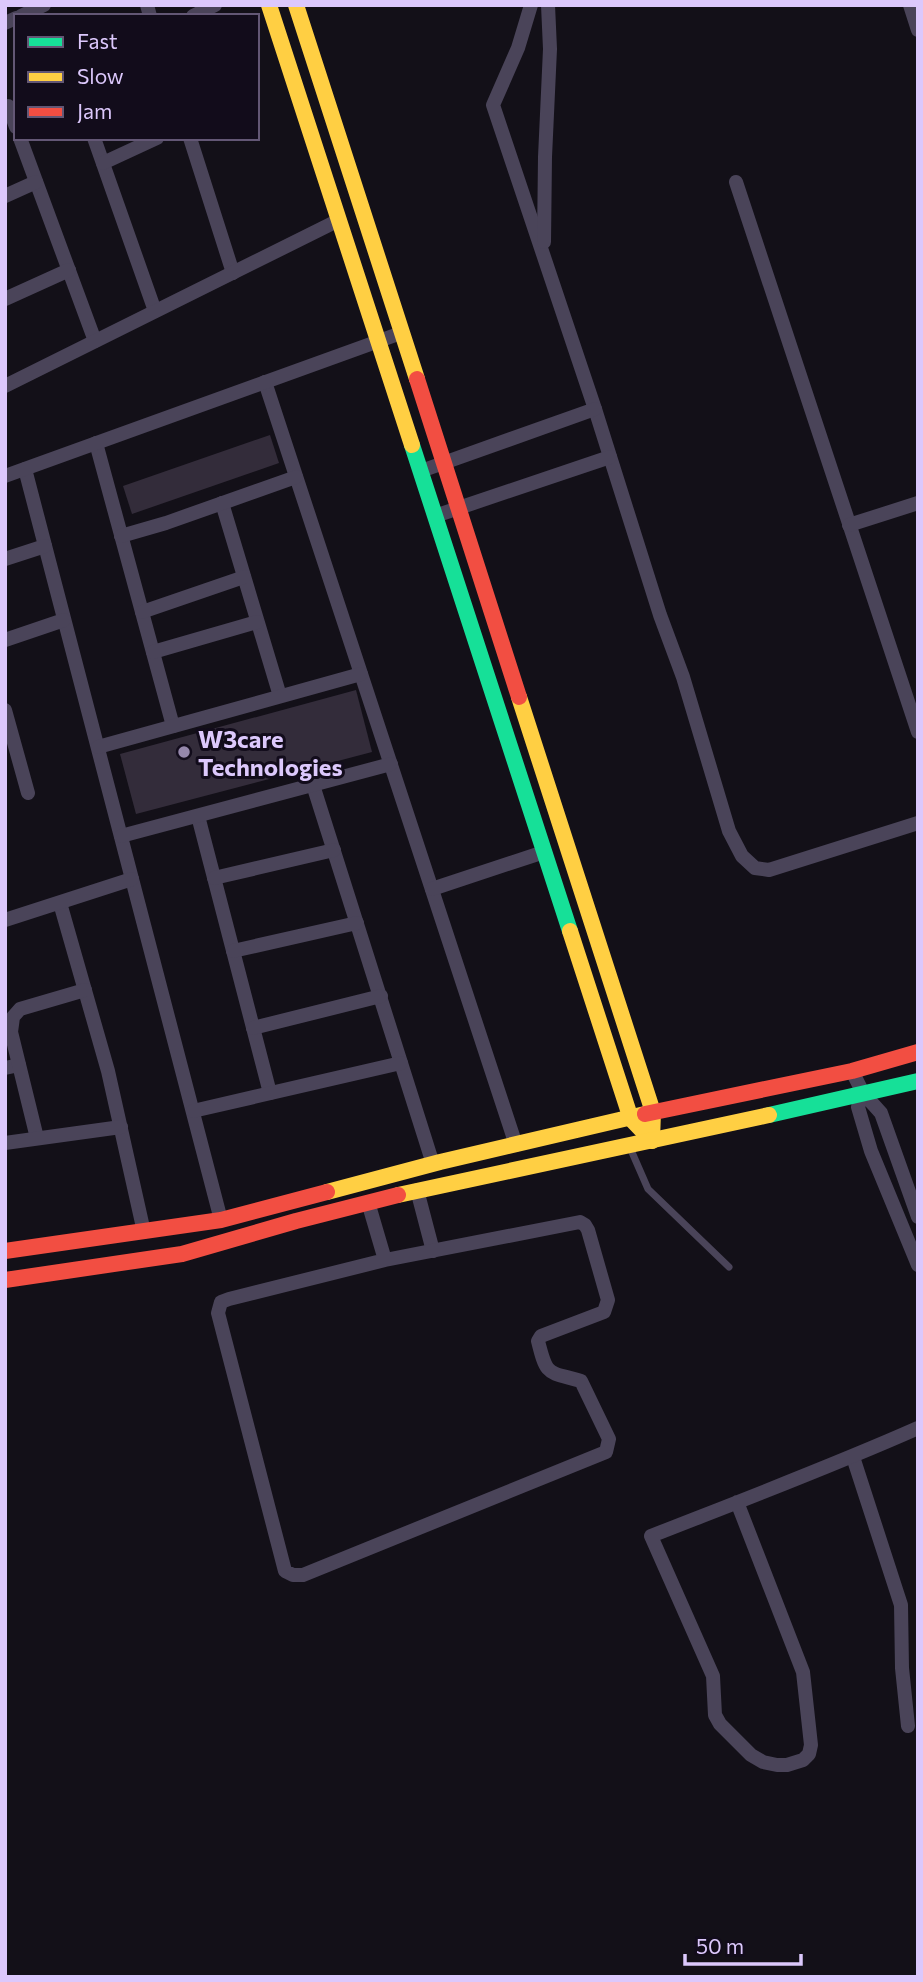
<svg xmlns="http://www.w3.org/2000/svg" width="923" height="1982" font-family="Commissioner,sans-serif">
<rect width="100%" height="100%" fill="#131018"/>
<g fill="#332c3a">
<polygon points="270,435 279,463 132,514 123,486"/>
<polygon points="356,690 372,752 136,814 120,754"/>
</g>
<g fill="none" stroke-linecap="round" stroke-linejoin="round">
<polyline stroke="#4a4459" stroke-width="7" points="631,1150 648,1189 729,1267"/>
<g stroke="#4a4459" stroke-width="14">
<polyline points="147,5 150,16"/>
<polyline points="531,5 518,48 493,105 595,409 660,615 683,677 729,831 742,856 755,868 769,870 918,823"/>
<polyline points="910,5 918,30"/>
<polyline points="21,16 44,5"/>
<polyline points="193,16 215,5"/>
<polyline points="5,23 16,18"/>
<polyline points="8,106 16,127"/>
<polyline points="20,138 95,341"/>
<polyline points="94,138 155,311"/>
<polyline points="190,138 233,273"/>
<polyline points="103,163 157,138"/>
<polyline points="736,182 918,732"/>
<polyline points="5,196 36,182"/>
<polyline points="544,242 545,157 550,49 548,5"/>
<polyline points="5,299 69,270"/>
<polyline points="265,382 516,1145"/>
<polyline points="5,386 339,220"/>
<polyline points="96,443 173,726"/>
<polyline points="25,469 221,1220"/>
<polyline points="421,471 595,409"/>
<polyline points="5,476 401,333"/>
<polyline points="222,503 280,696"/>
<polyline points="435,516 610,457"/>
<polyline points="849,525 918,503"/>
<polyline points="121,536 166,523 296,477"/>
<polyline points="5,559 45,546"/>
<polyline points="142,612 244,577"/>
<polyline points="5,640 64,620"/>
<polyline points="153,652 257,622"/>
<polyline points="5,710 28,793"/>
<polyline points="98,747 361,674"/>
<polyline points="313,785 433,1164"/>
<polyline points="198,816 270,1093"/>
<polyline points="121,836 391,764"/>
<polyline points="214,878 334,850"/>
<polyline points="432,889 544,852"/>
<polyline points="60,903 108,1071 144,1232"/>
<polyline points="5,920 132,879"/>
<polyline points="233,951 357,923"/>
<polyline points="253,1028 381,996"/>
<polyline points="5,1068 19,1065"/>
<polyline points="852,1071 863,1093 881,1113 918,1217"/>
<polyline points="863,1093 858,1107 871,1151 918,1265"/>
<polyline points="193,1111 401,1063"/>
<polyline points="37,1138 11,1032 13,1017 20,1009 85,990"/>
<polyline points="5,1143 121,1127"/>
<polyline points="417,1190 433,1251"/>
<path d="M368,1202L385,1260L229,1299L221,1302L218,1313L285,1571L293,1575H303L606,1452L609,1439L581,1381C547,1371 547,1377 538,1341L541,1336L604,1312L608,1300L588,1230L585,1225L580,1222L385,1260"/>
<polyline points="853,1457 901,1605 902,1668 908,1726"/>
<path d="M737,1502L803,1672L811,1745L809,1754L803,1760L787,1765H777L763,1762L751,1755L720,1724L715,1715L713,1676L651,1536C740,1501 830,1467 918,1428"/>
</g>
<g stroke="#16e098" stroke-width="16">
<polyline points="412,445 570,931"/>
<polyline points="769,1115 918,1081"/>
</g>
<g stroke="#ffcf43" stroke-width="16">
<polyline points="269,5 412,445"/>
<polyline points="296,5 417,379"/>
<polyline points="519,697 653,1112 652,1141"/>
<polyline points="570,931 631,1119 652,1141"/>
<polyline points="327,1192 440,1162 645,1114"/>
<polyline points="398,1195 769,1115"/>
</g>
<g stroke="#f24e42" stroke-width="16">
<polyline points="417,379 519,697"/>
<polyline points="645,1114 852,1071 918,1052"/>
<polyline points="5,1251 221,1220 327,1192"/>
<polyline points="5,1280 182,1254 296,1221 398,1195"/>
</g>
</g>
<circle fill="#9688ac" stroke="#120c1b" stroke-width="2.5" cx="184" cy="752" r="7"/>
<g text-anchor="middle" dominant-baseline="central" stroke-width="6" stroke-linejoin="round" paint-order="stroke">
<g font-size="24" font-weight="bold" fill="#dcc8fc" stroke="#120c1b" text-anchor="start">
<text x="198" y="738">W3care<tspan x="198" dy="28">Technologies</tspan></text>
</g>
</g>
<rect width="923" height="1982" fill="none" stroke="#dcc8fc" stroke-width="14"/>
<rect x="14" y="14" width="245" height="126" fill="#120c1b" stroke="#635775" stroke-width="2"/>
<rect x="28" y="37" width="35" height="10" fill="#16e098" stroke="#635775" stroke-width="2"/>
<text x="77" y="49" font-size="21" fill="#dcc8fc">Fast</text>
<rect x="28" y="72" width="35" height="10" fill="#ffcf43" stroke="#635775" stroke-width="2"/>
<text x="77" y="84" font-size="21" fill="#dcc8fc">Slow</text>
<rect x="28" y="107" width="35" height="10" fill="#f24e42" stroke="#635775" stroke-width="2"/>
<text x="77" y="119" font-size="21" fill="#dcc8fc">Jam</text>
<path d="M685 1954v10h116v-10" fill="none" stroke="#dcc8fc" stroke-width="3.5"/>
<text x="696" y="1954" font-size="21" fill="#dcc8fc" stroke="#120c1b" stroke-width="5" paint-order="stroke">50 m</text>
</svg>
